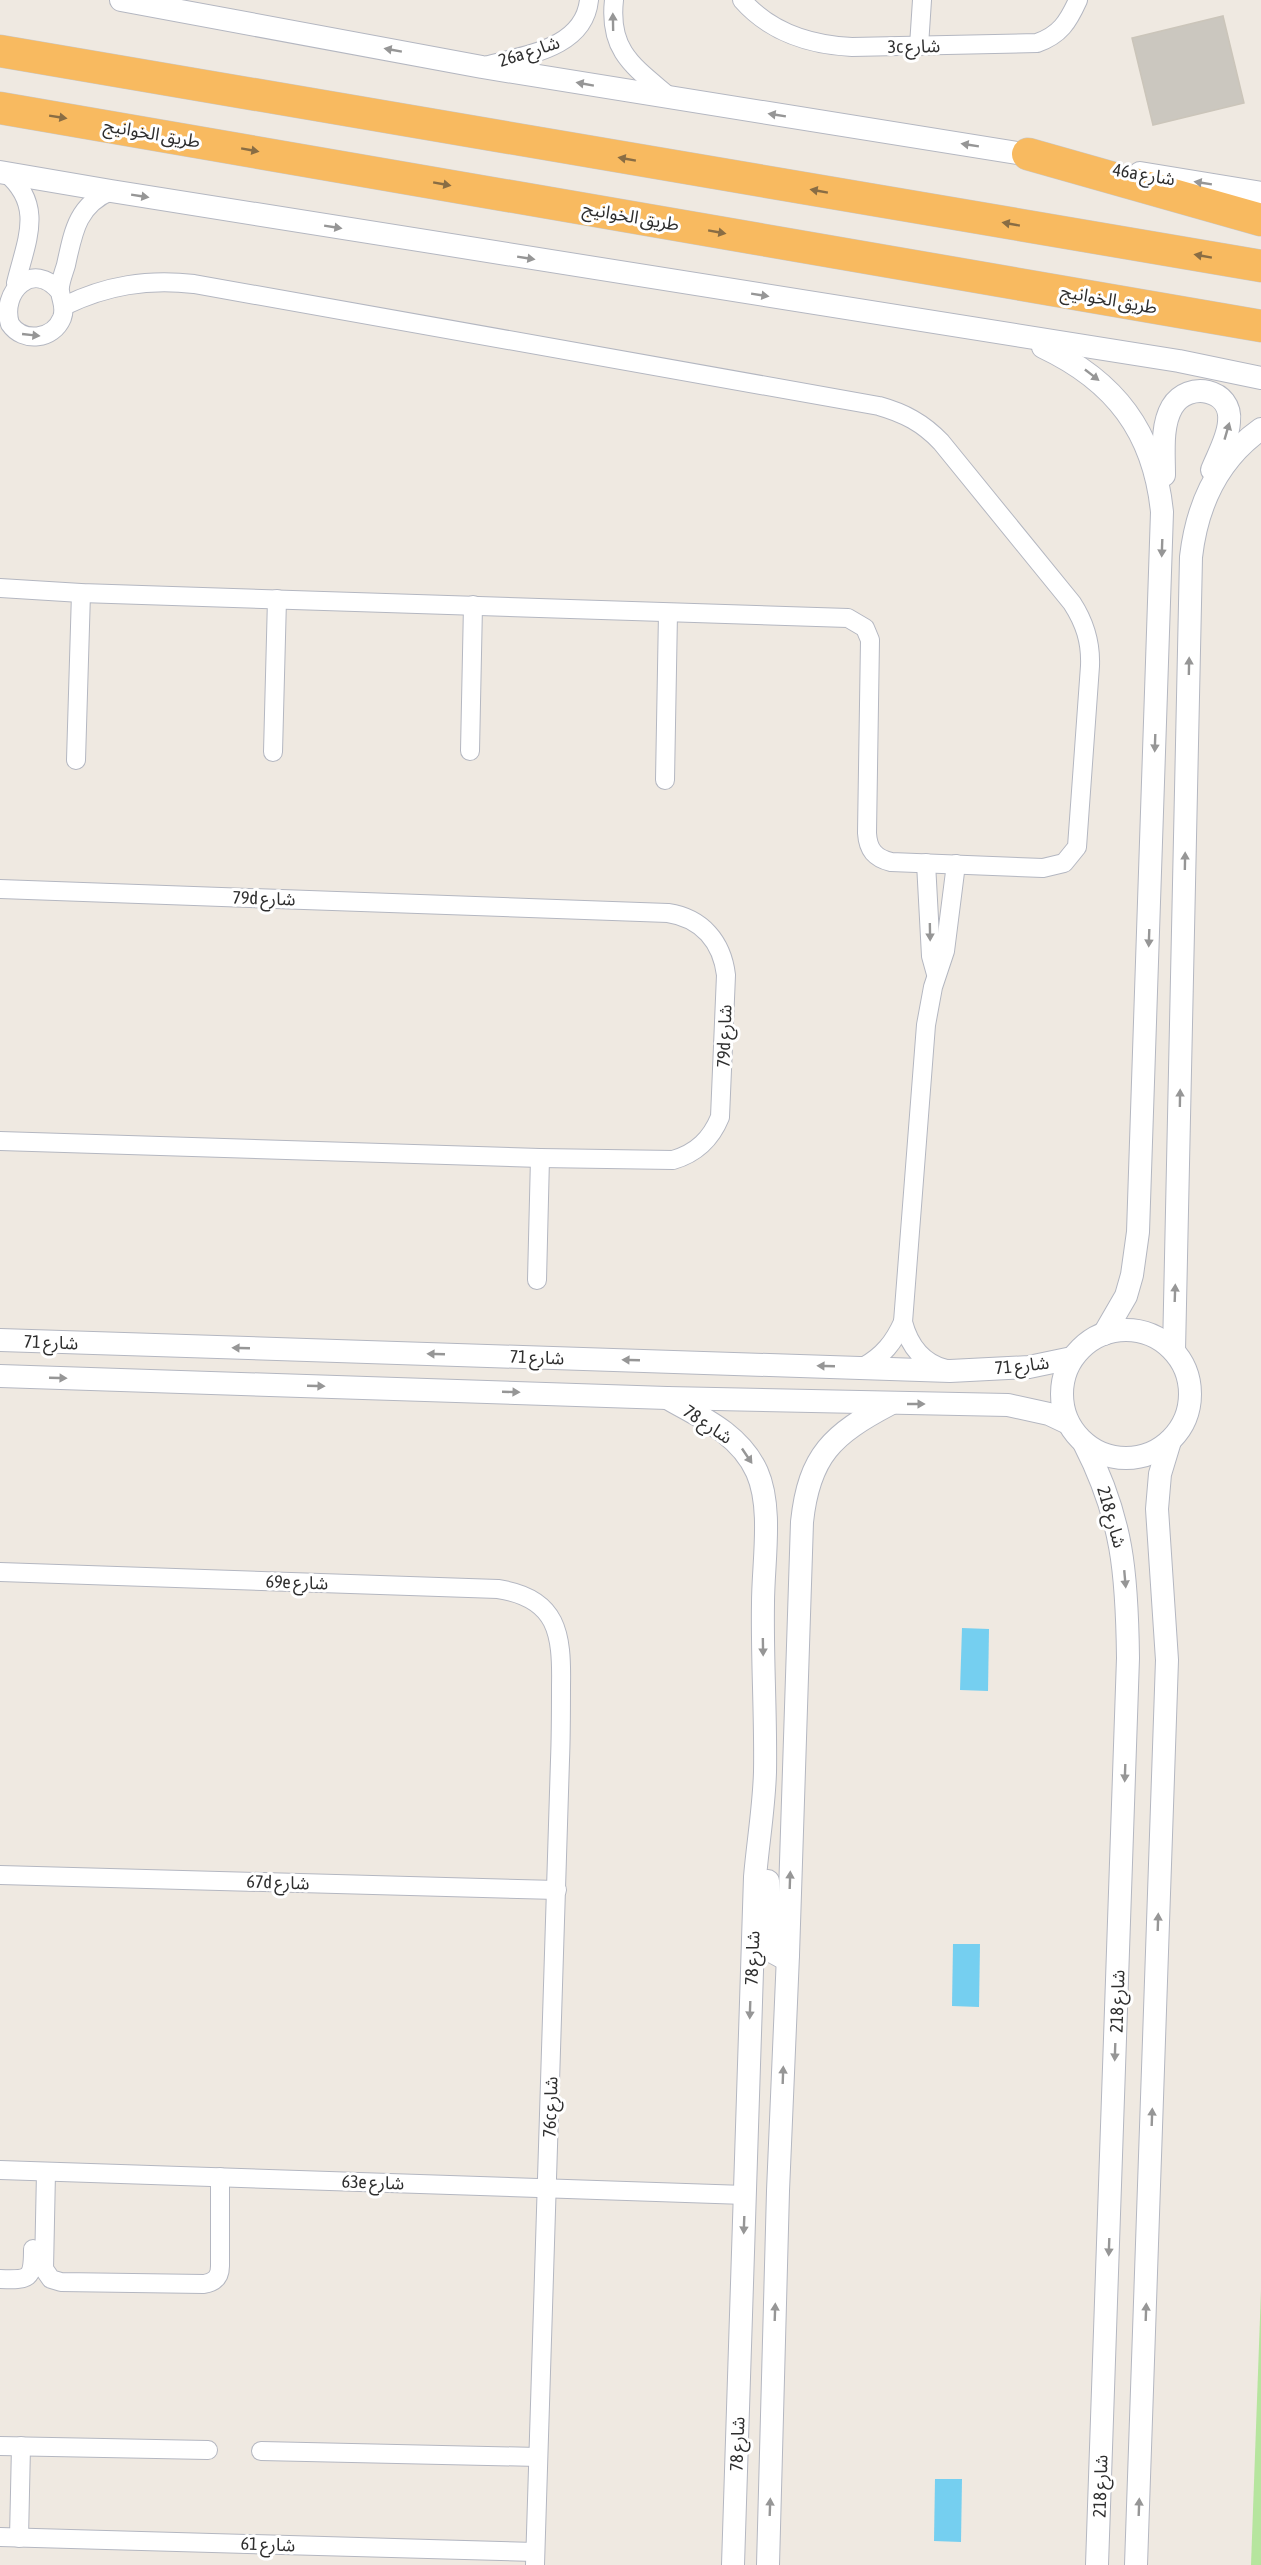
<svg xmlns="http://www.w3.org/2000/svg" width="1261" height="2565" font-family="'Asap Condensed','Noto Sans Arabic',sans-serif">
<rect width="100%" height="100%" fill="#efe9e1"/>
<polygon fill="#b6e59e" points="1261,2290 1261,2565 1251,2565"/>
<g fill="#75cff0">
<polygon points="962,1628 989,1629 988,1691 960,1690"/>
<polygon points="953,1944 980,1944 979,2007 952,2006"/>
<polygon points="935,2479 962,2479 961,2542 934,2541"/>
</g>
<polygon fill="#cbc7bf" stroke="#cbc5ba" stroke-width="1.5" points="1223,16 1244,103 1153,125 1132,38"/>
<g fill="none" stroke-linecap="round" stroke-linejoin="round">
<g stroke="#b4b7c1" stroke-width="20">
<g id="minor">
<path d="M614,0C608,53 636,68 672,99"/>
<path d="M742,0C770,32 811,45 852,47L1037,43C1060,35 1068,22 1078,0"/>
<polyline points="919,46 922,0"/>
<path d="M485,66C524,55 584,49 589,0"/>
<path d="M6,173C45,206 26,241 16,283"/>
<path d="M60,292C33,259 0,292 10,324C23,343 53,340 62,318C66,307 61,301 60,291C59,284 64,272 66,265C73,233 77,205 111,191"/>
<path d="M0,588L81,593L848,618L865,628L870,640L867,833C868,850 875,858 891,862L1043,868L1064,863L1077,847L1090,666C1091,642 1085,623 1072,603L941,442C923,423 904,413 879,406L194,284C147,279 107,285 64,306"/>
<polyline points="470,751 473,605"/>
<polyline points="273,752 277,599"/>
<polyline points="76,760 81,593"/>
<polyline points="665,780 668,613"/>
<polyline points="926,863 931,956 936,974"/>
<path d="M0,889L668,913C702,918 722,942 726,975L720,1117C711,1139 697,1153 673,1160L540,1158L0,1141"/>
<polyline points="537,1280 540,1158"/>
<path d="M863,1367C883,1356 894,1342 903,1322"/>
<path d="M946,1369C922,1363 909,1345 903,1322L926,1025L933,987L945,951L956,864"/>
<path d="M0,1572L498,1589C558,1598 562,1634 561,1686C561,1711 561,1736 560,1760L535,2565"/>
<polyline points="0,1875 557,1890"/>
<polyline points="0,2170 745,2195"/>
<path d="M46,2172L44,2269L51,2279L61,2282L204,2284C215,2282 220,2277 220,2266V2177"/>
<path d="M0,2279C29,2280 33,2280 33,2249"/>
<polyline points="0,2446 208,2450"/>
<polyline points="261,2451 538,2457"/>
<polyline points="0,2537 535,2552"/>
<polyline points="19,2538 21,2446"/>
</g>
</g>
<g stroke="#b4b7c1" stroke-width="24">
<g id="tertiary">
<polyline points="121,0 482,67 1042,157"/>
<polyline points="0,172 111,191 1179,361 1261,378"/>
<polyline points="1140,173 1261,193"/>
<path d="M1043,347C1115,381 1154,432 1162,512L1138,1232L1132,1275L1126,1296L1104,1334"/>
<path d="M1164,475C1164,453 1161,426 1172,407C1188,380 1233,389 1229,422C1228,438 1218,455 1212,470"/>
<circle cx="1126" cy="1394" r="64"/>
<polyline points="0,1340 950,1371 1029,1367 1072,1358"/>
<path d="M1174,1351L1191,557C1197,505 1217,460 1261,429"/>
<polyline points="0,1376 667,1398 1008,1405 1049,1414 1068,1423"/>
<path d="M667,1398C701,1417 740,1434 757,1472C773,1508 763,1563 763,1603C762,1659 766,1716 765,1772C764,1807 758,1842 755,1877L733,2565"/>
<path d="M1084,1443C1123,1519 1127,1574 1128,1658L1097,2565"/>
<polyline points="768,1881 771,1951 782,1957 788,1955"/>
<path d="M768,2565L778,2191L788,1955L802,1522C809,1455 833,1434 890,1404"/>
<polyline points="1136,2565 1167,1660 1157,1509 1160,1474 1170,1441"/>
</g>
</g>
<g stroke="#c9c9c9" stroke-width="33">
<g id="trunk">
<polyline points="0,51 1261,266"/>
<polyline points="0,108 1261,326"/>
<polyline points="1028,154 1261,220"/>
</g>
</g>
<use href="#minor" stroke="#fff" stroke-width="18"/>
<use href="#tertiary" stroke="#fff" stroke-width="22"/>
<use href="#trunk" stroke="#f8ba60" stroke-width="32"/>
</g>
<defs><path id="oneway-solid" d="M-6-.8H1V-3.2L6.5 0L1 3.2V.8H-6Z" transform="scale(1.5)"/></defs>
<g fill="#969696">
<use href="#oneway-solid" transform="translate(613 22) rotate(-91)"/>
<use href="#oneway-solid" transform="translate(393 50) rotate(-170)"/>
<use href="#oneway-solid" transform="translate(585 84) rotate(-170)"/>
<use href="#oneway-solid" transform="translate(777 115) rotate(-171)"/>
<use href="#oneway-solid" transform="translate(970 145) rotate(-171)"/>
<use href="#oneway-solid" transform="translate(1203 183) rotate(-171)"/>
<use href="#oneway-solid" transform="translate(140 196) rotate(9)"/>
<use href="#oneway-solid" transform="translate(333 227) rotate(9)"/>
<use href="#oneway-solid" transform="translate(526 258) rotate(9)"/>
<use href="#oneway-solid" transform="translate(760 295) rotate(9)"/>
<use href="#oneway-solid" transform="translate(31 335) rotate(6)"/>
<use href="#oneway-solid" transform="translate(1092 375) rotate(38)"/>
<use href="#oneway-solid" transform="translate(1227 431) rotate(-74)"/>
<use href="#oneway-solid" transform="translate(1162 548) rotate(92)"/>
<use href="#oneway-solid" transform="translate(1189 666) rotate(-89)"/>
<use href="#oneway-solid" transform="translate(1155 743) rotate(92)"/>
<use href="#oneway-solid" transform="translate(1185 861) rotate(-89)"/>
<use href="#oneway-solid" transform="translate(930 932) rotate(89)"/>
<use href="#oneway-solid" transform="translate(1149 938) rotate(92)"/>
<use href="#oneway-solid" transform="translate(1180 1098) rotate(-89)"/>
<use href="#oneway-solid" transform="translate(1175 1293) rotate(-88)"/>
<use href="#oneway-solid" transform="translate(241 1348) rotate(-178)"/>
<use href="#oneway-solid" transform="translate(436 1354) rotate(-178)"/>
<use href="#oneway-solid" transform="translate(631 1360) rotate(-178)"/>
<use href="#oneway-solid" transform="translate(826 1366) rotate(-178)"/>
<use href="#oneway-solid" transform="translate(58 1378) rotate(2)"/>
<use href="#oneway-solid" transform="translate(316 1386) rotate(2)"/>
<use href="#oneway-solid" transform="translate(511 1392) rotate(2)"/>
<use href="#oneway-solid" transform="translate(916 1404)"/>
<use href="#oneway-solid" transform="translate(747 1456) rotate(56)"/>
<use href="#oneway-solid" transform="translate(1125 1579) rotate(85)"/>
<use href="#oneway-solid" transform="translate(763 1647) rotate(89)"/>
<use href="#oneway-solid" transform="translate(1125 1773) rotate(92)"/>
<use href="#oneway-solid" transform="translate(790 1880) rotate(-88)"/>
<use href="#oneway-solid" transform="translate(1158 1922) rotate(-88)"/>
<use href="#oneway-solid" transform="translate(750 2010) rotate(92)"/>
<use href="#oneway-solid" transform="translate(1115 2052) rotate(92)"/>
<use href="#oneway-solid" transform="translate(783 2075) rotate(-88)"/>
<use href="#oneway-solid" transform="translate(1152 2117) rotate(-88)"/>
<use href="#oneway-solid" transform="translate(744 2225) rotate(92)"/>
<use href="#oneway-solid" transform="translate(1109 2247) rotate(92)"/>
<use href="#oneway-solid" transform="translate(775 2312) rotate(-88)"/>
<use href="#oneway-solid" transform="translate(1146 2312) rotate(-88)"/>
<use href="#oneway-solid" transform="translate(770 2507) rotate(-88)"/>
<use href="#oneway-solid" transform="translate(1139 2507) rotate(-88)"/>
</g>
<g fill="#896d44">
<use href="#oneway-solid" transform="translate(58 117) rotate(9)"/>
<use href="#oneway-solid" transform="translate(250 150) rotate(10)"/>
<use href="#oneway-solid" transform="translate(627 159) rotate(-170)"/>
<use href="#oneway-solid" transform="translate(442 184) rotate(10)"/>
<use href="#oneway-solid" transform="translate(819 191) rotate(-170)"/>
<use href="#oneway-solid" transform="translate(1011 224) rotate(-170)"/>
<use href="#oneway-solid" transform="translate(717 232) rotate(10)"/>
<use href="#oneway-solid" transform="translate(1203 256) rotate(-170)"/>
</g>
<g text-anchor="middle" dominant-baseline="central" stroke-width="6" stroke-linejoin="round" paint-order="stroke">
<g font-size="18" fill="#2e2e2e" stroke="#fff">
<text transform="translate(914 46) rotate(-1)">3c شارع</text>
<text transform="translate(529 51) rotate(-18)">26a شارع</text>
<text transform="translate(152 133) rotate(10)">طريق الخوانيج</text>
<text transform="translate(1144 174) rotate(9)">46a شارع</text>
<text transform="translate(631 216) rotate(10)">طريق الخوانيج</text>
<text transform="translate(1109 299) rotate(10)">طريق الخوانيج</text>
<text transform="translate(264 898) rotate(2)">79d شارع</text>
<text transform="translate(724 1036) rotate(-88)">79d شارع</text>
<text transform="translate(51 1342) rotate(2)">شارع 71</text>
<text transform="translate(537 1357) rotate(2)">شارع 71</text>
<text transform="translate(1022 1365) rotate(-6)">شارع 71</text>
<text transform="translate(708 1424) rotate(34)">شارع 78</text>
<text transform="translate(1112 1517) rotate(74)">شارع 218</text>
<text transform="translate(297 1582) rotate(2)">69e شارع</text>
<text transform="translate(278 1882) rotate(2)">67d شارع</text>
<text transform="translate(752 1958) rotate(-88)">شارع 78</text>
<text transform="translate(1117 2001) rotate(-88)">شارع 218</text>
<text transform="translate(550 2107) rotate(-88)">76c شارع</text>
<text transform="translate(373 2182) rotate(2)">63e شارع</text>
<text transform="translate(737 2444) rotate(-88)">شارع 78</text>
<text transform="translate(1100 2486) rotate(-88)">شارع 218</text>
<text transform="translate(268 2544) rotate(2)">شارع 61</text>
</g>
</g>
</svg>
